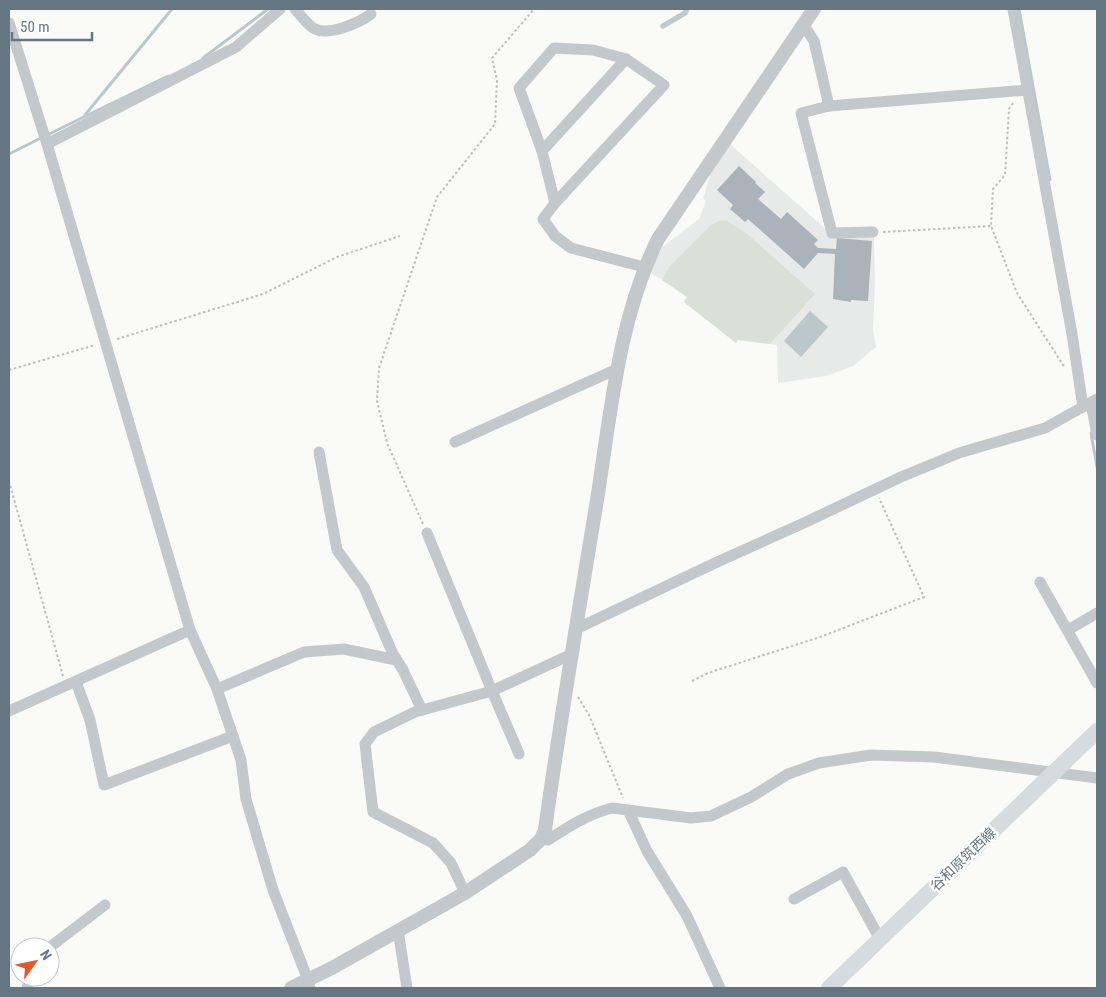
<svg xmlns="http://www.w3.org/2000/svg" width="1106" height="997" font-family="'Roboto Condensed','Noto Sans JP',sans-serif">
<rect width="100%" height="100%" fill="#fafaf8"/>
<polygon fill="#e8e9e9" points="730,144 828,231 874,236 875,282 873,330 876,347 853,366 826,376 778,383 777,345 746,341 738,340 736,343 684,302 687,297 670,284 650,273 662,247 699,219 706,201 703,199 712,170"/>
<polygon fill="#dadfd7" points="719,221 727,221 747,234 815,294 770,344 738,340 736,343 684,302 687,297 662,280 669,267 711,225"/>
<polygon fill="#bbc7cb" points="810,311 828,327 801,357 784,341"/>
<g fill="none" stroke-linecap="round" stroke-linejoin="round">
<g stroke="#bbc7cb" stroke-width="3">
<polyline points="1019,9 1050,180"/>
<polyline points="203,58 268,9"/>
<polyline points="85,115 172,9"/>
<polyline points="49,134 168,76"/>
<polyline points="9,154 39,139"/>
<polyline points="1091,433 1097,467"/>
</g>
</g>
<polygon fill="#aab3b9" points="739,166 756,182 755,183 765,192 758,199 781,219 787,212 818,240 814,244 818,248 836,249 837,238 872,241 868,301 851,300 851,302 833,299 835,254 818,253 804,269 748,219 745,222 730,209 733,205 717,190"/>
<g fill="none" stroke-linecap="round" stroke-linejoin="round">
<g stroke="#bbbfc2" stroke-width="2" stroke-dasharray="2.5 2.5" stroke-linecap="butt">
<polyline points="1013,103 1009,109 1005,175 993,189 991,226 1017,293 1065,368"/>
<polyline points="883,232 991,226"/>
<polyline points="117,339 263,294 337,257 400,236"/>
<polyline points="9,370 95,345"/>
<polyline points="9,481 63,676"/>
<polyline points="423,524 387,443 377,401 379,368 437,197 495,124 497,80 492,58 534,9"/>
<polyline points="692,681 708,673 820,637 924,597 879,498"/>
<polyline points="578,697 589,715 623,798"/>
</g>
<polyline stroke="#c3c8cc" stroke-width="5.5" points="663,26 685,13 687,9"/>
<g stroke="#c3c8cc" stroke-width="11">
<path d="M295,9C301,15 307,25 315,29C329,36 359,23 371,14"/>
<polyline points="1013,9 1072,334 1083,407"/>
<polyline points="9,23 47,144 190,630 217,689 241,760 246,799 273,890 308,980 310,988"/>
<polyline points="803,24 814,41 829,106 1028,90"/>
<polygon points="554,48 593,50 626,59 664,85 555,203 542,151 519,88"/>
<polyline points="829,106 801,113 832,233 873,232"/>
<polyline points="47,144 236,47 280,9"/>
<polyline points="542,151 626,59"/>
<polyline points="555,203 543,219 555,236 571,248 644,267"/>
<polyline points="1091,403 1097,435"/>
<polyline points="455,442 617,369"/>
<polyline points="319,452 337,550 364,587 393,654 403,670 422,710"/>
<polyline points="427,533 492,691 572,654"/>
<polyline points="1040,582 1097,683"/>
<polyline points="576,629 715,563 806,522 901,477 959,453 1045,428 1097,399"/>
<polyline points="1068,630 1097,613"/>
<polyline points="76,682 90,720 104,785 233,736"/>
<polyline points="217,689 304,652 344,649 396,660"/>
<polyline points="9,711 190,630"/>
<polyline points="628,810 647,851 687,916 720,988"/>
<path d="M541,839L548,840C568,827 588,814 612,808L691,818L711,816L751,797L788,774L819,763L871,755L934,757L1097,778"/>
<polyline points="465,893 451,863 433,843 373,812 365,744 374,732 415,712 492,691 519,754"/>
<polyline points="794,899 843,872 880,939"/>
<polyline points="398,930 407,988"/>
<polyline points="50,947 105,905"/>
<polyline points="27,988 30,977"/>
</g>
<path stroke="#c3c8cc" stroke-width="14" d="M291,988L332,968L465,893L530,850L541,839L545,830C560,720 579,610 597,500C611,412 618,320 658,239L814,9"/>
<polyline stroke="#d6dbdf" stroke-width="16" points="829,988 1097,731"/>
</g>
<g text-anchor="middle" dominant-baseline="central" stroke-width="5" stroke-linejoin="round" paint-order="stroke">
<g font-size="14" fill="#657683" stroke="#fff">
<text transform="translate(963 859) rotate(-44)">谷和原筑西線</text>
</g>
</g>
<rect width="1106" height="997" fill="none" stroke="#657683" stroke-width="20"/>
<g transform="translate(35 962) rotate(57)"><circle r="24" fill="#ffffff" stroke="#c1c8cd"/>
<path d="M0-4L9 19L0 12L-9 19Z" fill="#e4572e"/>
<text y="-8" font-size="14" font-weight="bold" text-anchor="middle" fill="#657683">N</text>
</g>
<path d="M12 32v8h80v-8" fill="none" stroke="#657683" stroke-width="2.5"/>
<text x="20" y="32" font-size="15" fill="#657683" stroke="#ffffff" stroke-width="4" paint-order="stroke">50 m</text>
</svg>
